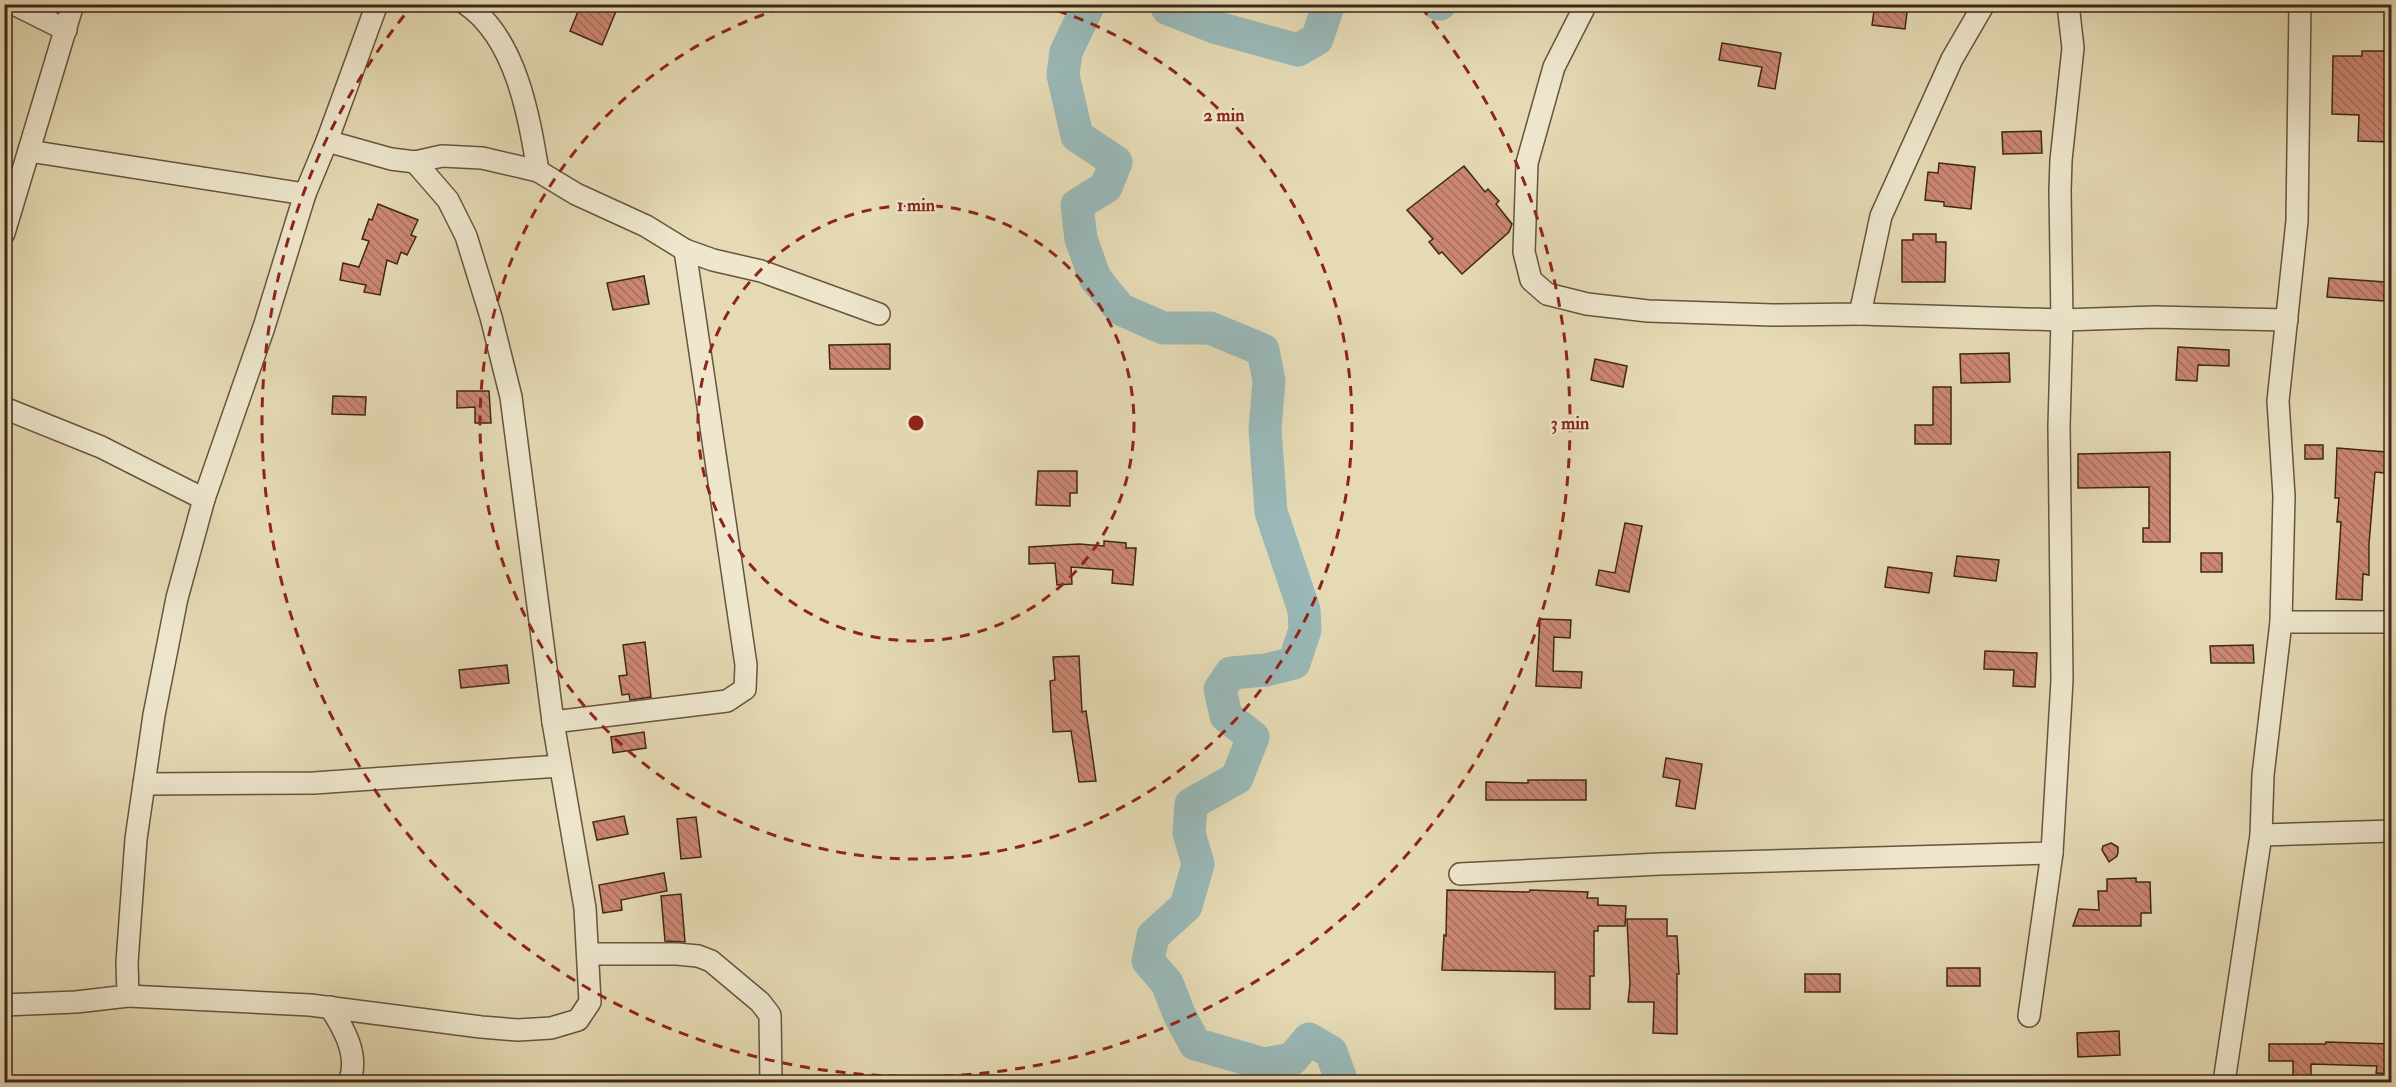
<svg xmlns="http://www.w3.org/2000/svg" width="2396" height="1087" font-family="'IM FELL Double Pica',serif">
<defs>
<pattern id="building-back-hatch" width="6" height="6" patternUnits="userSpaceOnUse" patternTransform="scale(1.5)"><rect width="6" height="6" fill="#cc8773"/><path d="M-1 5l2 2M0 0l6 6M5-1l2 2" fill="none" stroke="#a76e5d"/></pattern>
</defs>
<rect width="100%" height="100%" fill="#e5dab4"/>
<filter id="stains"><feTurbulence type="fractalNoise" baseFrequency=".00333" numOctaves="4"/><feColorMatrix values="0 0 0 0 .2 0 0 0 0 .09 0 0 0 0 .02 0 0 0 .5 -.17"/></filter>
<radialGradient id="worn" r=".72"><stop offset=".6" stop-color="#630" stop-opacity="0"/><stop offset="1" stop-color="#630" stop-opacity=".3"/></radialGradient>
<g fill="none" stroke-linecap="round" stroke-linejoin="round">
<g stroke="#99b8b7" stroke-width="33">
<polyline points="1089,4 1066,52 1063,75 1077,136 1116,162 1106,187 1077,205 1081,239 1095,278 1120,309 1163,328 1210,328 1263,350 1269,381 1265,429 1271,512 1304,610 1305,630 1294,663 1266,670 1231,673 1220,689 1226,716 1253,737 1237,778 1191,804 1189,833 1198,864 1186,906 1153,936 1148,961 1167,983 1179,1014 1195,1044 1264,1064 1292,1059 1309,1039 1331,1052 1342,1082"/>
<polyline points="1165,4 1168,9 1214,27 1298,50 1317,39 1329,4"/>
<polyline points="1438,4 1440,4"/>
</g>
</g>
<g fill="url(#building-back-hatch)" stroke="#3e2717" stroke-width="1.5">
<polygon points="581,4 619,4 602,45 570,31"/>
<polygon points="1875,4 1908,4 1905,29 1872,25"/>
<polygon points="1722,43 1781,53 1775,89 1758,86 1762,67 1719,60"/>
<polygon points="2362,51 2391,51 2391,142 2358,141 2359,115 2332,114 2333,56 2362,56"/>
<polygon points="2041,131 2042,153 2003,154 2002,132"/>
<polygon points="1939,163 1975,167 1971,209 1944,206 1944,202 1925,200 1928,172 1938,173"/>
<polygon points="1464,166 1485,192 1488,189 1499,201 1496,204 1512,224 1509,232 1462,274 1442,252 1439,254 1429,242 1433,239 1407,210"/>
<polygon points="378,204 418,220 411,235 416,237 407,255 401,252 397,264 387,260 380,295 364,292 366,285 340,280 343,263 359,267 369,241 362,239 369,219 372,220"/>
<polygon points="1913,234 1936,234 1936,242 1946,242 1945,282 1902,282 1902,240 1913,240"/>
<polygon points="644,276 649,304 613,310 607,283"/>
<polygon points="2329,278 2385,282 2384,301 2327,297"/>
<polygon points="890,344 890,369 830,369 829,345"/>
<polygon points="2178,347 2229,350 2229,366 2198,365 2197,381 2176,380"/>
<polygon points="2009,353 2010,382 1961,383 1960,354"/>
<polygon points="1595,359 1627,366 1623,387 1591,380"/>
<polygon points="1933,387 1951,387 1951,444 1915,444 1915,425 1933,425"/>
<polygon points="457,391 489,391 491,423 475,423 475,407 457,408"/>
<polygon points="333,396 366,397 365,415 332,414"/>
<rect x="2305" y="445" width="18" height="14"/>
<polygon points="2337,448 2386,452 2384,473 2375,472 2369,544 2369,575 2363,574 2362,600 2336,599 2341,522 2337,522 2339,498 2335,498"/>
<polygon points="2170,452 2170,542 2143,542 2143,528 2149,528 2149,487 2078,488 2078,454"/>
<polygon points="1038,471 1077,471 1077,493 1070,493 1070,506 1036,505"/>
<polygon points="1625,523 1642,526 1629,592 1596,585 1599,570 1615,573"/>
<polygon points="1104,541 1126,543 1126,548 1136,548 1133,585 1112,583 1113,570 1071,567 1072,584 1057,585 1055,563 1029,564 1029,547 1079,544 1104,546"/>
<rect x="2201" y="553" width="21" height="19"/>
<polygon points="1957,556 1999,560 1996,581 1954,576"/>
<polygon points="1888,567 1932,573 1929,593 1885,587"/>
<polygon points="1540,619 1571,620 1570,638 1554,637 1553,671 1582,672 1581,688 1536,686"/>
<polygon points="645,642 651,697 630,700 629,694 622,695 619,676 627,675 623,645"/>
<polygon points="2253,645 2254,663 2211,663 2210,646"/>
<polygon points="1985,651 2037,653 2035,687 2013,686 2014,670 1984,669"/>
<polygon points="1079,656 1082,712 1086,711 1096,781 1079,782 1071,731 1053,732 1050,681 1055,680 1053,657"/>
<polygon points="507,665 509,683 461,688 459,670"/>
<polygon points="644,732 646,748 613,753 611,737"/>
<polygon points="1666,758 1702,764 1695,809 1676,806 1680,780 1663,777"/>
<polygon points="1528,780 1586,780 1586,800 1486,800 1486,782 1528,783"/>
<polygon points="624,816 628,834 597,840 593,822"/>
<polygon points="696,817 701,857 681,859 677,819"/>
<polygon points="2111,843 2118,847 2118,852 2117,856 2109,862 2102,850 2103,846"/>
<polygon points="664,873 667,891 621,900 622,910 603,913 599,885"/>
<polygon points="2136,878 2136,882 2150,882 2151,913 2141,913 2141,926 2073,926 2079,909 2099,910 2098,891 2107,891 2107,879"/>
<polygon points="1447,890 1529,892 1530,890 1588,892 1587,898 1598,898 1598,905 1626,906 1625,926 1598,926 1598,931 1594,931 1594,976 1590,976 1590,1009 1555,1009 1555,972 1442,970 1444,935 1446,936"/>
<polygon points="681,894 685,942 665,941 661,896"/>
<polygon points="1627,919 1667,919 1667,936 1677,936 1679,974 1677,974 1677,1034 1653,1033 1654,1002 1628,1002 1630,984"/>
<rect x="1947" y="968" width="33" height="18"/>
<rect x="1805" y="974" width="35" height="18"/>
<polygon points="2119,1031 2120,1055 2078,1057 2077,1033"/>
<polygon points="2326,1042 2391,1044 2391,1074 2376,1073 2377,1066 2311,1064 2311,1083 2293,1083 2293,1061 2269,1061 2269,1044 2326,1044"/>
</g>
<g fill="none" stroke-linecap="round" stroke-linejoin="round">
<g stroke="#68543e" stroke-width="24">
<g id="minor">
<polyline points="14,4 66,30"/>
<path d="M466,4C516,38 529,116 538,171"/>
<polyline points="1586,4 1554,67 1527,163 1524,252 1531,280 1547,294 1587,304 1648,311 1773,315 1860,314 1881,216 1952,59 1984,4"/>
<polyline points="327,141 391,159 415,162 442,156 482,158 538,171 576,194 646,226 685,250 713,260 761,271 879,314"/>
<polyline points="29,151 305,194"/>
<polyline points="4,233 73,4"/>
<polyline points="1860,314 2062,320 2155,317 2287,320"/>
<polyline points="4,408 101,447 204,499"/>
<polyline points="2281,622 2392,622"/>
<polyline points="553,722 727,701 745,689 746,665 685,250"/>
<polyline points="144,784 314,783 560,766"/>
<polyline points="2261,835 2392,831"/>
<polyline points="1460,874 1660,864 2052,853 2062,680 2059,426 2062,320 2060,191 2061,160 2073,48 2068,4"/>
<polyline points="589,954 677,954 698,956 711,961 760,1002 770,1015 771,1082"/>
<polyline points="128,996 310,1005 481,1027 518,1030 551,1028 578,1020 590,1002 585,908 553,722 511,397 491,317 466,236 448,200 415,162"/>
<polyline points="4,1005 76,1002 128,996 127,962 136,839 154,715 177,598 204,499 264,327 305,194 327,141 377,4"/>
<path d="M330,1007C344,1029 360,1056 349,1082"/>
<polyline points="2029,1016 2052,853"/>
<polyline points="2224,1082 2261,835 2263,775 2281,622 2284,496 2278,401 2297,221 2300,4"/>
</g>
</g>
<use href="#minor" stroke="#eee7ce" stroke-width="21"/>
</g>
<g fill="none" stroke="#8f2418" stroke-width="3" stroke-dasharray="10 8">
<circle cx="916" cy="423" r="218"/>
<path d="M1040 5A436 436 0 1 1 792 5"/>
<path d="M1421 7A654 654 0 1 1 411 7"/>
</g>
<circle cx="916" cy="423" r="9" fill="#8f2418" stroke="#eee7ce" stroke-width="3"/>
<g font-size="18" text-anchor="middle" font-weight="bold" fill="#8f2418" stroke="#eee7ce" stroke-width="4.5" stroke-linejoin="round" paint-order="stroke">
<text x="1224" y="121">2 min</text>
<text x="916" y="211">1 min</text>
<text x="1570" y="429">3 min</text>
</g>
<rect width="2396" height="1087" fill="none" stroke="#e5dab4" stroke-width="24"/>
<rect x="6" y="6" width="2384" height="1075" fill="none" stroke="#3e2717" stroke-width="3"/>
<rect x="12" y="12" width="2372" height="1063" fill="none" stroke="#3e2717" stroke-width="1.5"/>
<rect width="100%" height="100%" filter="url(#stains)"/>
<rect width="100%" height="100%" fill="url(#worn)"/>
</svg>
